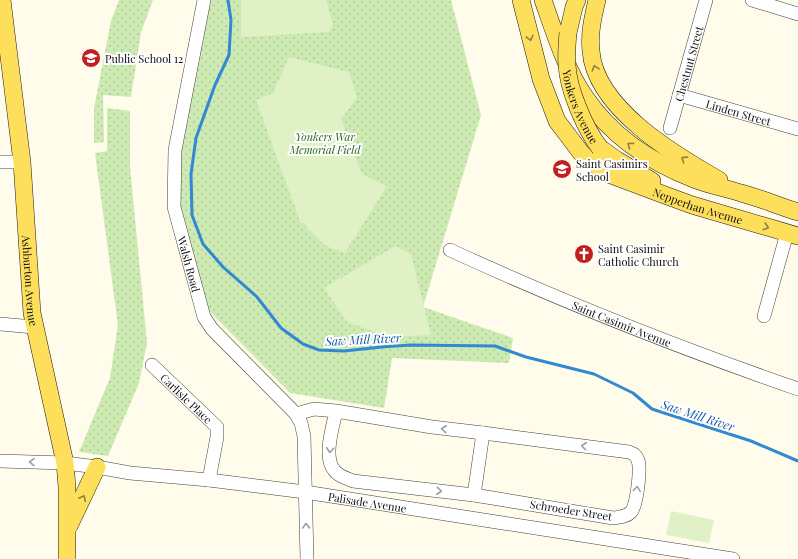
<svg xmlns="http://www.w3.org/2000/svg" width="798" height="559" font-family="'Playfair Display',serif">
<defs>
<pattern id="park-dots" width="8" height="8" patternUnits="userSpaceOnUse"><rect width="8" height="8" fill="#cdeab3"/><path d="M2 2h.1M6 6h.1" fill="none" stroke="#afc899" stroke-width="1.8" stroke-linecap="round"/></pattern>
</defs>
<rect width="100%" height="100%" fill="#fffceb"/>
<g fill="url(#park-dots)">
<polygon points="119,0 153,0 141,32 131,97 103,95 104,142 94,143 94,108 111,21"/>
<polygon points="211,0 451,0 481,115 423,307 513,338 509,363 392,358 384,408 290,393 208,310 176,207 179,141"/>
<polygon points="107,108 130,111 130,167 147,343 139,383 108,456 79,452 110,378 118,325 95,153 107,151"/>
</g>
<g fill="#e0f1c6">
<polygon points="241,0 326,0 333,24 329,32 241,37"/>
<polygon points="289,57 349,72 357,98 341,119 362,174 387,186 345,253 326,246 307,228 304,222 301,224 256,100 273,93"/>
<polygon points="395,246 411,254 431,335 389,337 347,322 324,288"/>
<polygon points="671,511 714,520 709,543 666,535"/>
</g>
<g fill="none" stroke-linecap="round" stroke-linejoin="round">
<polyline stroke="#3289d2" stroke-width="3" points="228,0 231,20 229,55 215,85 196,138 191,174 192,215 203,244 223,267 257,297 281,328 303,344 319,350 344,351 382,347 411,345 495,346 526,357 594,374 633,393 652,409 751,441 798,461"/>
<g stroke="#3f3f3f" stroke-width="14">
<g id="minor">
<path id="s1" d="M204,0L175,150L174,207L204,317L212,329L296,414L301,423L304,436L307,559"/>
<polyline points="752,0 798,14"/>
<path id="s2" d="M679,95L798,129"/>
<path id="s3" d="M670,128L706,0"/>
<polyline points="0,162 22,162"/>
<path id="s4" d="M450,250C563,302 680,348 798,389"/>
<polyline points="764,316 787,233"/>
<polyline points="0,324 34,327"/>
<path id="s5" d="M152,365L217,427V437L209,480"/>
<path d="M296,414L314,409L336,411L432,427L483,433L629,452C634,454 636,455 638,460C641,469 637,505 631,512C626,517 620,517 613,518L474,495L353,481C346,478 338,476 334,470C323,457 333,426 336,411"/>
<path id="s6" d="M0,461L65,463L97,467L130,473L209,480L305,492L733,559"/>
<polyline points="474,495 483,433"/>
</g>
</g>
<g stroke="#1d1d1d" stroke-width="18">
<g id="major">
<path id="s7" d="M2,0L22,162L32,313L65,463L67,487V559"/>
<path id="s8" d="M521,0L541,79L557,121L582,154L606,173L662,194L692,205L798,236"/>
<path d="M543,0C554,31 566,70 585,97C612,137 650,162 694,179C709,185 725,188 741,193C760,198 779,206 798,212"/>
<path d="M597,0C593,17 589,33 591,51C595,108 675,155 719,180"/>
<polyline points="568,33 574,7 577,0"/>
<polyline points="600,148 617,160 652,181"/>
<polyline points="69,526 97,467"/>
</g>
</g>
<use href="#minor" stroke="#fff" stroke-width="13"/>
<use href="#major" stroke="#fedf5c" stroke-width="17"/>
<g stroke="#1d1d1d" stroke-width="18" stroke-linecap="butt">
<g id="major-bridge">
<path id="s9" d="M568,33C567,44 566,54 567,65C568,89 585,129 600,148"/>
</g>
</g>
<use href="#major-bridge" stroke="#fedf5c" stroke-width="17"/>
</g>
<defs><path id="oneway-chevron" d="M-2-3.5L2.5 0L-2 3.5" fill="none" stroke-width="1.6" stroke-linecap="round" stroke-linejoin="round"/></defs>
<g stroke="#918038">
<use href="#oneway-chevron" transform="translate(530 38) rotate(76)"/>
<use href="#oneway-chevron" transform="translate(595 68) rotate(-106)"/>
<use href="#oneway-chevron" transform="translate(630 145) rotate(-144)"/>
<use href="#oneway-chevron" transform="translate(684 159) rotate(-147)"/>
<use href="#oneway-chevron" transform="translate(766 227) rotate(17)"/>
<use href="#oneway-chevron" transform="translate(83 498) rotate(-64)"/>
</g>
<g stroke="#9e9e9e">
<use href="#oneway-chevron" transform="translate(444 429) rotate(-174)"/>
<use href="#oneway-chevron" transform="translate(584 446) rotate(-173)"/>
<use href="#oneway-chevron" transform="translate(330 450) rotate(94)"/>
<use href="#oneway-chevron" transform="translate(32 462) rotate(-178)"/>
<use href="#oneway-chevron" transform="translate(637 489) rotate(-82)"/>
<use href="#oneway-chevron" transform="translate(439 491) rotate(6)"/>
<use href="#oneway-chevron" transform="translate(306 526) rotate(-92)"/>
</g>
<defs>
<g id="school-disc" transform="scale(1)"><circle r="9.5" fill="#c1201f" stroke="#fff"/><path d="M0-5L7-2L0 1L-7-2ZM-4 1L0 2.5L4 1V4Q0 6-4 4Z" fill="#fff"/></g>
<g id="church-disc" transform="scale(1)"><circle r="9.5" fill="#c1201f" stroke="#fff"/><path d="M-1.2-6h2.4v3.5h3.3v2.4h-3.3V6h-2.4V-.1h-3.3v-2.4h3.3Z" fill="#fff"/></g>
</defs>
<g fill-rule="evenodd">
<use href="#school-disc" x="91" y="58"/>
<use href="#school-disc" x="562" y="169"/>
<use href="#church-disc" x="584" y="254"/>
</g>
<g text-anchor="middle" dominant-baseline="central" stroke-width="4" stroke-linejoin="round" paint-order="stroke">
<g font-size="11" fill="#0c0c0c" stroke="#fff" text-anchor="start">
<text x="105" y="58">Public School 12</text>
<text x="576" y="163">Saint Casimirs<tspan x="576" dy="13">School</tspan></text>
<text x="598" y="248">Saint Casimir<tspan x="598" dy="13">Catholic Church</tspan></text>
</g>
<g font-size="11" fill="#0c0c0c" stroke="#fff">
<text stroke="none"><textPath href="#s3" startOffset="67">Chestnut Street</textPath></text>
<text stroke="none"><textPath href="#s9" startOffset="76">Yonkers Avenue</textPath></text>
<text stroke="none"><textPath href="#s2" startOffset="62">Linden Street</textPath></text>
<text stroke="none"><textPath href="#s8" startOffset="296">Nepperhan Avenue</textPath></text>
<text stroke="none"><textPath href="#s1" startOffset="269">Walsh Road</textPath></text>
<text stroke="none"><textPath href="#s7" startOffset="282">Ashburton Avenue</textPath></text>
<text stroke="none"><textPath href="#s4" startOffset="187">Saint Casimir Avenue</textPath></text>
<text stroke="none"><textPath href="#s5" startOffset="48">Carlisle Place</textPath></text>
<text stroke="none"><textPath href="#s6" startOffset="370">Palisade Avenue</textPath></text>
<text transform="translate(571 510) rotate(9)">Schroeder Street</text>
</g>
<g font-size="11" font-style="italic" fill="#26661a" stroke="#fff">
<text x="325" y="136">Yonkers War<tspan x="325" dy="13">Memorial Field</tspan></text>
</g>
<g font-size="12" font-style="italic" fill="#115ba2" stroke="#fff">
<text transform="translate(363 339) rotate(-3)">Saw Mill River</text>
<text transform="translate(698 415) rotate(18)">Saw Mill River</text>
</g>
</g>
</svg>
